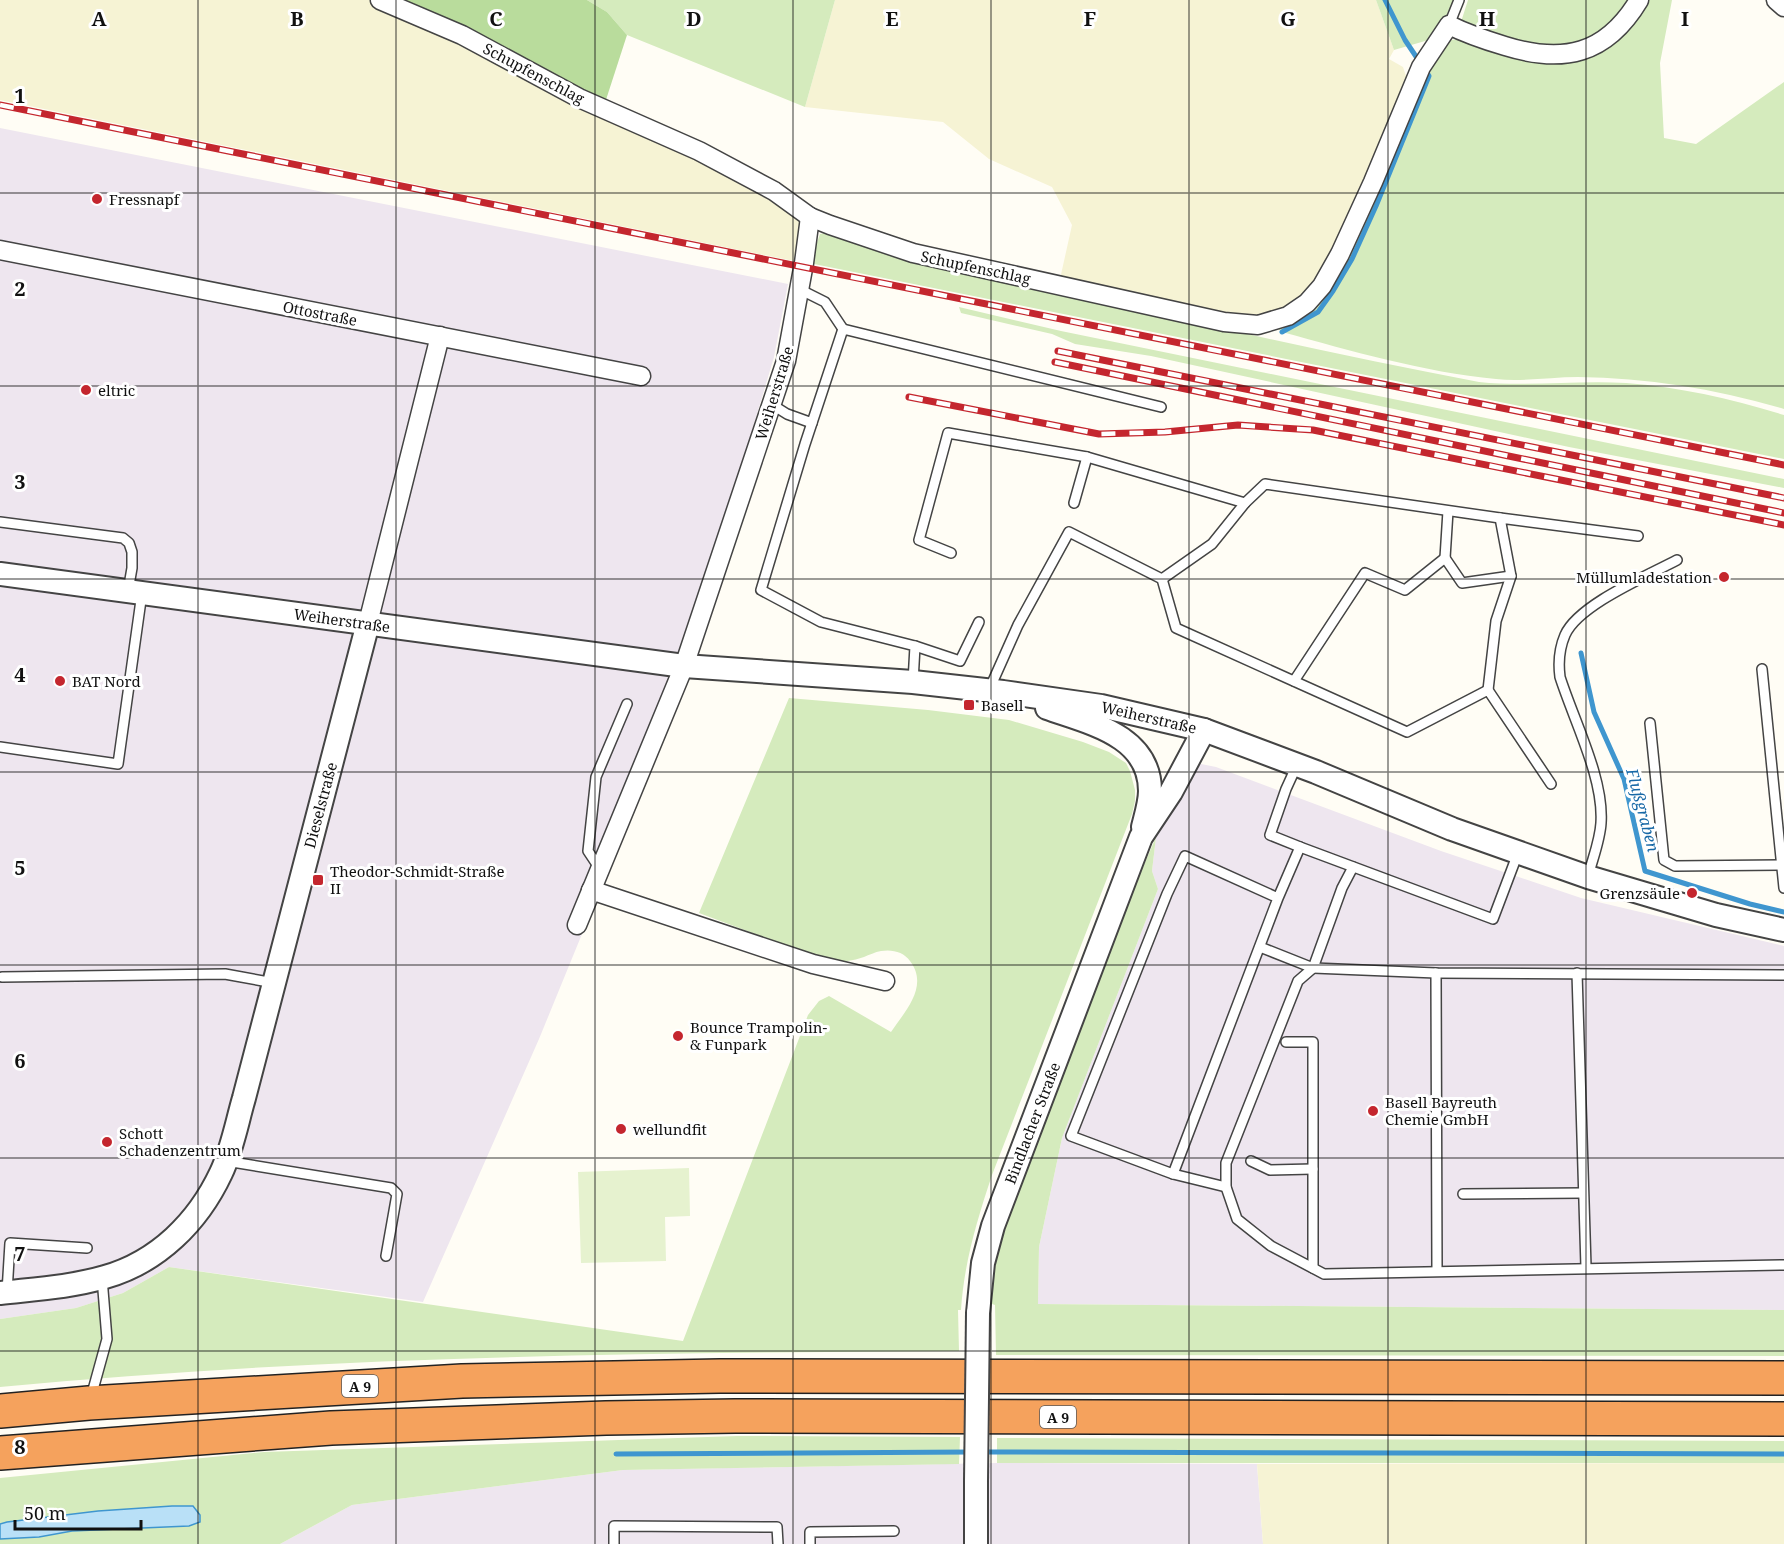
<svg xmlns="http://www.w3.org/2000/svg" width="1784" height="1544" font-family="'Noto Serif',serif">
<rect width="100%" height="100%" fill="#fffdf5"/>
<g fill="#eee6ef">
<polygon points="0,128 788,284 774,357 705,589 600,890 539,1039 423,1302 169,1267 123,1293 76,1308 0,1319"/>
<polygon points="1201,764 1216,767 1441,851 1581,898 1784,946 1784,1310 1038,1304 1039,1247 1062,1138 1158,889 1152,871 1156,837 1189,775"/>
<polygon points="997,1463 1257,1464 1263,1544 280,1544 352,1505 623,1470"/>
</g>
<g fill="#f6f3d4">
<polygon points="0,0 380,0 462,35 810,217 804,263 0,100"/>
<polygon points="835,0 1376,0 1394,50 1389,59 1403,67 1408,82 1369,178 1318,283 1285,310 1247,319 1060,279 1072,225 1052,187 989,159 943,122 805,107"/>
<polygon points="1784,1463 1784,1544 1263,1544 1257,1464"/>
</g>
<g fill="#d5ebbd">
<polygon points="587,0 835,0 805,107 627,35 607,12"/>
<polygon points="1376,0 1454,0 1442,24 1432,39 1394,50"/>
<polygon points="1468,0 1635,0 1591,44 1538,51 1461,22"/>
<path d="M1642,0H1672L1660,63L1664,138L1696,144L1784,82V409C1716,389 1648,378 1578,377C1551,377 1522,382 1496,379C1423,372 1352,351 1282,332L1277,328L1311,307L1425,75L1449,40L1464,39L1577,56Z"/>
<path d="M829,232C1044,287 1260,341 1479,382C1527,387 1577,380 1626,383C1680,387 1732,399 1784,415V459L814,264L815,248L820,234Z"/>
<polygon points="959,307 1061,331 1784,479 1784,488 1569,447 1151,356 1075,344 1052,334 961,313"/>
<path d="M789,698L928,710L1009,720L1083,742L1109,752L1126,763L1130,771L1135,790V801L1132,814L992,1175C977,1220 964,1263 961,1310H958L959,1351C639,1353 319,1356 0,1387V1319L76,1308L123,1293L169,1267L683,1341L808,1015L819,1001L829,996L891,1032C906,1010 929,986 910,961C904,952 892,949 881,951C875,952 869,955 864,957C853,961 842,962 831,962L699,913Z"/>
<polygon points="1156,837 1152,871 1158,889 1062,1138 1039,1247 1038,1304 1784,1310 1784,1356 996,1355 995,1305 989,1303 994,1266 1003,1229 1118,925"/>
<polygon points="737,1436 960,1437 959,1464 623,1470 352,1505 280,1544 0,1544 0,1539 39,1537 72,1531 189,1526 200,1522 172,1506 7,1522 0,1524 0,1478 264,1452"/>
<polygon points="997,1438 1784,1441 1784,1463 997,1463"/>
</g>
<polygon fill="#b9dc9c" points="380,0 587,0 607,12 627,35 603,109"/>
<polygon fill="#e6f2cf" points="689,1168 690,1216 665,1217 666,1261 581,1263 578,1172"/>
<polygon fill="#b9e0f7" stroke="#3f96cf" stroke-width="1.5" points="172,1506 193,1506 200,1515 200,1522 189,1526 72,1531 39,1537 0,1539 0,1524 7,1522 98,1511"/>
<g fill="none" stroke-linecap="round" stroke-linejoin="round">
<g stroke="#3f96cf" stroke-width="5">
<polyline points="1282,332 1318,312 1333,291 1352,259 1376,206 1429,76 1405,40 1385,0"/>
<polyline points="1581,653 1594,712 1624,779 1645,871 1750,904 1784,912"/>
<polyline points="980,1452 1784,1454"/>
<polyline points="616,1454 971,1452"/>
</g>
<g stroke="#444" stroke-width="12">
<g id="service">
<polyline points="1449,25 1459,0"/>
<polyline points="799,289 825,302 843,329"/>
<polyline points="771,404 787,414 812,423"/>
<polyline points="1074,503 1087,457"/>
<polyline points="0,522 123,538 129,543 132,552 132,568 128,591"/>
<polyline points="951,553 919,540 948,433 1087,457 1245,503"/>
<polyline points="1445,558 1448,511"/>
<polyline points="1162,579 1212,544 1245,503 1265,484 1500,518"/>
<polyline points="915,646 960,661 979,622"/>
<polyline points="1762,669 1784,888"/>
<polyline points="1294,681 1365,573 1405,590 1445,558 1462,583 1511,576"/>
<polyline points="913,682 915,646 821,622 761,590 805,444 843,329 1161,407"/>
<polyline points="989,690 1018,625 1069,532 1162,579 1176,628 1407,732 1488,690 1551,784"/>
<polyline points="1488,690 1496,621 1511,576 1500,518 1638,536"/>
<polyline points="1650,723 1664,860 1675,866 1784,865"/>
<polyline points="0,747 118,764 142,593"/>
<polyline points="1297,765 1286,789 1270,835 1300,847 1493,919 1518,853"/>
<polyline points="1353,867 1342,888 1313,968 1298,981 1226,1163 1226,1187 1237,1219 1271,1246 1324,1274 1784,1265"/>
<polyline points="600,869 588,851 596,777 627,704"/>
<path d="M1588,877C1592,860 1600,841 1601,823C1604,778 1574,721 1560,677C1558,662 1559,649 1565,635C1578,605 1647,576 1677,560"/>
<polyline points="1278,898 1185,856 1167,894 1071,1136 1173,1174 1278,898 1300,847"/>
<polyline points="1260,947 1313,968 1436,973 1784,975"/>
<polyline points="1436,973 1437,1271"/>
<polyline points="1577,973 1586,1267"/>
<polyline points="2,977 225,974 274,983"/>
<polyline points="1286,1042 1313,1042 1313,1268"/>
<polyline points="226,1161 391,1188 397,1194 386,1256"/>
<polyline points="1251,1161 1270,1170 1313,1169"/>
<polyline points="1173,1174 1226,1187"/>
<polyline points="1463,1194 1583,1193"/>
<polyline points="7,1292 10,1243 87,1248"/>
<polyline points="91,1397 107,1339 102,1278"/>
<polyline points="614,1544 614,1526 777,1527 778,1544"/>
<polyline points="810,1544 810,1532 894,1531"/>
</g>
</g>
<g stroke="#444" stroke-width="21">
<g id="minor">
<path d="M380,0L462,35L579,98L699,151L774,191L810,217L830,225L913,253L1224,322L1258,325L1288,316L1307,303L1322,286L1340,254L1373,182L1421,67L1449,25C1467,34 1485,40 1505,46C1563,64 1606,55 1639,0"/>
<polyline points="1776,0 1784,7"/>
<polyline points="0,250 641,376"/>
<polyline points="368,623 440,336"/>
<polyline points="591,890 813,964 885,981"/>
<polyline points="577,925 684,666 786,361 804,263 810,217"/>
</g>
</g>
<g stroke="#444" stroke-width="26">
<g id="tertiary">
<polyline points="0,574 684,666 913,682 1003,692 1101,706 1204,730 1316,772 1452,829 1588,877 1716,915 1784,930"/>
<path d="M1047,708C1089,723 1150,735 1150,791C1150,802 1146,815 1143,827"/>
<path d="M0,1293C35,1289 71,1287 105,1277C158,1262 198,1222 221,1173C232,1150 237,1122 244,1098L368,623"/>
<polyline points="978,1313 983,1263 993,1226 1141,837 1171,792 1204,730"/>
<polyline points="976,1481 976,1544"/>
</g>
</g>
<g stroke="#222" stroke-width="36">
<g id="motorway">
<polyline points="0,1411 89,1403 462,1381 720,1376 1784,1378"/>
<polyline points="0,1453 331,1428 606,1418 735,1416 1784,1419"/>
</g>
</g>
<use href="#service" stroke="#fff" stroke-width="9"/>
<use href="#minor" stroke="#fff" stroke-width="18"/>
<use href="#tertiary" stroke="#fff" stroke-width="22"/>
<use href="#motorway" stroke="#f5a25d" stroke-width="33"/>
<g stroke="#c4262e" stroke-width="7">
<g id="rail">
<polyline points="0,105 1784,465"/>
<polyline points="1058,351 1784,498"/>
<polyline points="1055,362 1784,513"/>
<polyline points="909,397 1099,434 1165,432 1238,425 1313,430 1784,525"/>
</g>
</g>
<use href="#rail" stroke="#fff" stroke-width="4.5" stroke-dasharray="14" stroke-linecap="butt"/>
<g stroke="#444" stroke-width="26" stroke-linecap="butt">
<polyline id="tertiary-bridge" points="976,1481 978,1313"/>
</g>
<use href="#tertiary-bridge" stroke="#fff" stroke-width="22"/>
</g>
<path fill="none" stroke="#111" stroke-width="1.5" stroke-opacity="0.55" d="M198,0V1544M396,0V1544M595,0V1544M793,0V1544M991,0V1544M1189,0V1544M1388,0V1544M1586,0V1544M0,193H1784M0,386H1784M0,579H1784M0,772H1784M0,965H1784M0,1158H1784M0,1351H1784"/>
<g fill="#c4262e" stroke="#fff" stroke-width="2">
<circle cx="97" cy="199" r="6"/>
<circle cx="86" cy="390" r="6"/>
<circle cx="1724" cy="577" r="6"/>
<circle cx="60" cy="681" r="6"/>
<rect x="963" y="699" width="12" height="12" rx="3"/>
<rect x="312" y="874" width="12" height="12" rx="3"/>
<circle cx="1692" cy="893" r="6"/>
<circle cx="678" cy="1036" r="6"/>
<circle cx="1373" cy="1111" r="6"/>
<circle cx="621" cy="1129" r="6"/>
<circle cx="107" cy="1142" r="6"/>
</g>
<g text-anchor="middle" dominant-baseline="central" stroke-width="6" stroke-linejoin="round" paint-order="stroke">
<g fill="#fff" stroke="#585858" stroke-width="1.5">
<rect x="342" y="1375" width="36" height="22" rx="4.5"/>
<rect x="1040" y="1406" width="36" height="22" rx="4.5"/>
</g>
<g font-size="14" font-weight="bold" fill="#111">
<text x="360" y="1386">A 9</text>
<text x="1058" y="1417">A 9</text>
</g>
<g font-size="15" fill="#111" stroke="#fff">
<text transform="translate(534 73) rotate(28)">Schupfenschlag</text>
<text transform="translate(976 267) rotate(12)">Schupfenschlag</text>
<text transform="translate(320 313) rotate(11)">Ottostraße</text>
<text transform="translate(774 393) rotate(-73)">Weiherstraße</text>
<text transform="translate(342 620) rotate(8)">Weiherstraße</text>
<text transform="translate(1149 717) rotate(13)">Weiherstraße</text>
<text transform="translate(320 805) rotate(-75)">Dieselstraße</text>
<text transform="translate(1032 1123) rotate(-69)">Bindlacher Straße</text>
</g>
<g font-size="15" fill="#111" stroke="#fff" text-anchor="start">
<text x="109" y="199">Fressnapf</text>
<text x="98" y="390">eltric</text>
<text x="1712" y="577" text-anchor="end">Müllumladestation</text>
<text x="72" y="681">BAT Nord</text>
<text x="981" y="705">Basell</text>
<text x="330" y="871">Theodor-Schmidt-Straße<tspan x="330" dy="17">II</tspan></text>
<text x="1680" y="893" text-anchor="end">Grenzsäule</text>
<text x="690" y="1027">Bounce Trampolin-<tspan x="690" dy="17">&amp; Funpark</tspan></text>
<text x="1385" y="1102">Basell Bayreuth<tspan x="1385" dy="17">Chemie GmbH</tspan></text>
<text x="633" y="1129">wellundfit</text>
<text x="119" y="1133">Schott<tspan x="119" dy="17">Schadenzentrum</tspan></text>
</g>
<g font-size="16" font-style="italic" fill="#1768a6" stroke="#fff">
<text transform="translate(1643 810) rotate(75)">Flußgraben</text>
</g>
</g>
<g font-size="20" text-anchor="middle" font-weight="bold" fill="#111" stroke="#fff" stroke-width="6" stroke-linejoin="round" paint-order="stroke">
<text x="99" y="26">A</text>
<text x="297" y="26">B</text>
<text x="496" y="26">C</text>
<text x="694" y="26">D</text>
<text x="892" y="26">E</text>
<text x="1090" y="26">F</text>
<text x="1288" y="26">G</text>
<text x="1487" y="26">H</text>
<text x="1685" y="26">I</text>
<text x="20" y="103">1</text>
<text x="20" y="296">2</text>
<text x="20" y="489">3</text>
<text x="20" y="682">4</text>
<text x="20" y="875">5</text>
<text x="20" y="1068">6</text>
<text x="20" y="1261">7</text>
<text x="20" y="1454">8</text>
</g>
<path d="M15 1520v9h126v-9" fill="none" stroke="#111111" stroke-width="3"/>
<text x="24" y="1520" font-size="18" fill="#111111" stroke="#ffffff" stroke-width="4.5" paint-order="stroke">50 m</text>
</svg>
